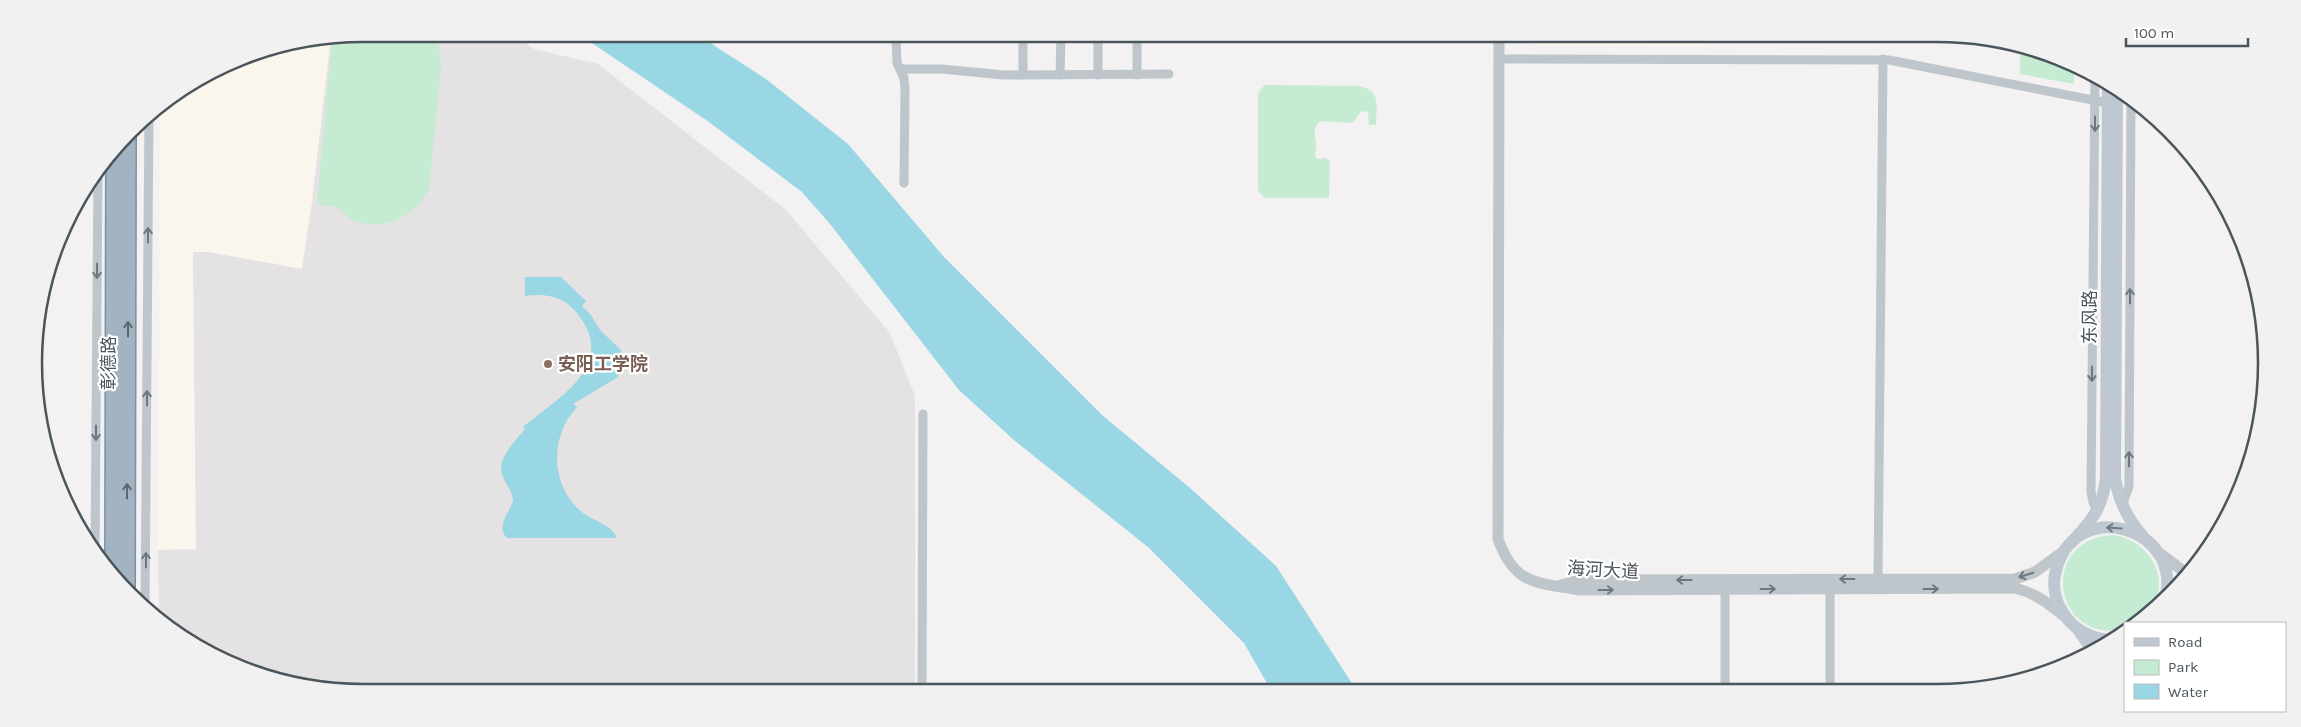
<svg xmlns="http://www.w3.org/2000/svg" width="2301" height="727" font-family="Karla,'Noto Sans SC',sans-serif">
<rect width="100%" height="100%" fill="#f3f1f1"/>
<g fill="#fbf6ed">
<polygon points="331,37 312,202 302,269 208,252 193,252 196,550 158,550 160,107 238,59 299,40"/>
<polygon points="1520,38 1705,39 1705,47 1533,45"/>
</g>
<polygon fill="#e4e2e2" points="364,34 514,34 534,49 598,64 786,210 890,333 915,396 915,692 364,693 299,687 238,668 181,638 159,620 158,550 196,549 193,252 208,252 302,269 312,202 331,37"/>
<g fill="#c5ebd2">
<path d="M364,34H432L439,47L441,67L429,189C416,215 387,231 358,222C348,219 342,209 332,206C327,205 321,205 317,205L332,37Z"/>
<polygon points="2020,46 2064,59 2085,70 2085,74 2074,74 2074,84 2020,74"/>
<path d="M1265,85L1358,86C1382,90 1376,105 1376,125H1369L1368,112L1361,111L1355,120L1350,123L1321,121C1312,128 1315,134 1316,144C1317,148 1315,152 1315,157L1319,159L1325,158L1330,161L1329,198H1265L1258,191V95L1260,90Z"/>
<path d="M2111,535C2149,538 2175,581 2148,613C2145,617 2141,622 2136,623C2133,624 2128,623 2125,623V629C2054,645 2037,541 2111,535Z"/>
</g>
<g fill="#98d7e3">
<polygon points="580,35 698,35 766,79 848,144 944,257 1102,415 1190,488 1276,566 1357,691 1272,692 1244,643 1148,547 1015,441 959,390 830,224 802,192 709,122"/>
<path d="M525,277H561L586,301L582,306L591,315L600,330L621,350L622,354L618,377L573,404L577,407C549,437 550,487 583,513C594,521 612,525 617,538H507C495,526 510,513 513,500C512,490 505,484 502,474C497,457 516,441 525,429L523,427C559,397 619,365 577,313C564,296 545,293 525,296Z"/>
</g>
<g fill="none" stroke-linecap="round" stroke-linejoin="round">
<g stroke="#7a91a5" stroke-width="18">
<g id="trunk">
<polyline points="113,575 114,150"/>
<polyline points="127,592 128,135"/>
</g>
</g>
<g stroke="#bec6cc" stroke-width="9">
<polyline points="896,36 897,63 904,78 905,89 904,183"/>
<polyline points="1499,59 1889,60 2108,103"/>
<polyline points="900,69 942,69 1004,75 1169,74"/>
<polyline points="1023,75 1023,36"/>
<polyline points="1060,75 1061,36"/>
<polyline points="1098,75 1098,37"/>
<polyline points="1137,75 1137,37"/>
<polyline points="2095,76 2091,492 2093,502 2097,512"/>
<polyline points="2122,506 2129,486 2131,97"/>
<polyline points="95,554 98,170"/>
<polyline points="1878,579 1883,59"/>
<polyline points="145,609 149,114"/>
<polyline points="1725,691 1725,589"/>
<polyline points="1830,691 1830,589"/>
<polyline points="922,692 923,414"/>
</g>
<g stroke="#bec6cc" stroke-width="11">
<path d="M1499,38L1498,539C1515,586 1537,582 1579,590L2015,588C2035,593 2048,603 2064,616"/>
<polyline points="2158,552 2186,573"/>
<polyline points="1561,585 1579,580 2015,579 2035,572 2064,551"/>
</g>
<g stroke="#bfc8d0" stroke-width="12">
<path d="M2117,88L2115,478C2119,502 2128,520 2145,539"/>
<path d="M2072,542C2092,520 2103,508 2106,477L2108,82"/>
<polyline points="2079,631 2094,652"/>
<path d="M2113,640C2092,640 2072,629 2062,611C2054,598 2052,582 2057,567C2078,497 2184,527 2165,600"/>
</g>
<use href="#trunk" stroke="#a2b4c2" stroke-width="15"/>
</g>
<defs><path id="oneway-shaft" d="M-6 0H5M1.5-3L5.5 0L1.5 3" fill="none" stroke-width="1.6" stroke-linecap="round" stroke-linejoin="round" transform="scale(1.25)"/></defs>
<g stroke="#6e777e">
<use href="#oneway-shaft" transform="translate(2095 124) rotate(90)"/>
<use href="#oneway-shaft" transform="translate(148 235) rotate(-90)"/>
<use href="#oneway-shaft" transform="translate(97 271) rotate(90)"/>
<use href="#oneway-shaft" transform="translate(2130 296) rotate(-90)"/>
<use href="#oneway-shaft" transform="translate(2092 374) rotate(91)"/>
<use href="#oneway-shaft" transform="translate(147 398) rotate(-90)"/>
<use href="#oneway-shaft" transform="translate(96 433) rotate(90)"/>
<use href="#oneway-shaft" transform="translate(2129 459) rotate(-90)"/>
<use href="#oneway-shaft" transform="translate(146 560) rotate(-90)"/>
<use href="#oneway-shaft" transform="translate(2026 575) rotate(162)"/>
<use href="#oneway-shaft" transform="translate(1847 579) rotate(180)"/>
<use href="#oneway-shaft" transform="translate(1684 580) rotate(180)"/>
<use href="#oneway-shaft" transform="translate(1768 589)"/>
<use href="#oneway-shaft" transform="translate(1931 589)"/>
<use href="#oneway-shaft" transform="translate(1606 590)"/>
</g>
<g stroke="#5c6870">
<use href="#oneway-shaft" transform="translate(128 329) rotate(-90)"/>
<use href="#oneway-shaft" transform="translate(127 491) rotate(-90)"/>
</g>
<use stroke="#6e787f" href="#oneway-shaft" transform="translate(2114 528) rotate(-176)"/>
<circle fill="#8d6e63" stroke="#fff" stroke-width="2" cx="548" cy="364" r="5"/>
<g text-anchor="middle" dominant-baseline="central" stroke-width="4.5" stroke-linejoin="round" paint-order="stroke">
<g font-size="18" fill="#4b555c" stroke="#fff">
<text transform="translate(2090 317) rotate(-90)">东风路</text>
<text transform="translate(109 363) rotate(-90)">彰德路</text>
<text transform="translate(1603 570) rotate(3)">海河大道</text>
</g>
<g font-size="18" font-weight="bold" fill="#785e54" stroke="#fff" text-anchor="start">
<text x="558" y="364">安阳工学院</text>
</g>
</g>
<path d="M0 0H2301V727H0ZM363 42H1937A321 321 0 0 1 2258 363V363A321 321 0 0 1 1937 684H363A321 321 0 0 1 42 363V363A321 321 0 0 1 363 42Z" fill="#f1f1f2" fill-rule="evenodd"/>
<path fill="none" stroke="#4b555c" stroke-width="2.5" d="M363 42H1937A321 321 0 0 1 2258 363V363A321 321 0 0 1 1937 684H363A321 321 0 0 1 42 363V363A321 321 0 0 1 363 42Z"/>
<rect x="2124" y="622" width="162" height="90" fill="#ffffff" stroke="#b7bbbe"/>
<rect x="2134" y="638" width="25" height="8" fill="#bfc8d0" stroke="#b7bbbe"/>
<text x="2168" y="647" font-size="15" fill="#4b555c">Road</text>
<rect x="2134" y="660" width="25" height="15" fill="#c5ebd2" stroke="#b7bbbe"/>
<text x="2168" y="672" font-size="15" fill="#4b555c">Park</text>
<rect x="2134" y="684" width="25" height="15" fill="#98d7e3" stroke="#b7bbbe"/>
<text x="2168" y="697" font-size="15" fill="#4b555c">Water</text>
<path d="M2126 38v8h122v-8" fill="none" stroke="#4b555c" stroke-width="2.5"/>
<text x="2134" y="38" font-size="15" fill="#4b555c" stroke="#ffffff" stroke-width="4" paint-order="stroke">100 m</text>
</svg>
